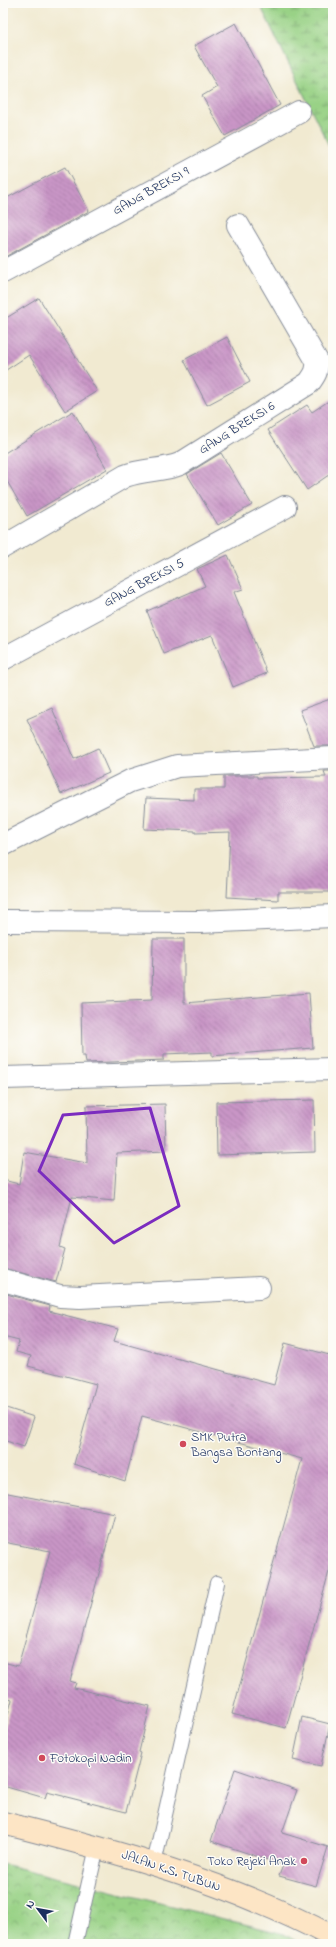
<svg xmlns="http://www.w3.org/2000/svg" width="336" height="1947" font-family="'Indie Flower',sans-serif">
<defs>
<pattern id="wetland-marsh" width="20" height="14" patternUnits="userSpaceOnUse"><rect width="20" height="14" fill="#99d286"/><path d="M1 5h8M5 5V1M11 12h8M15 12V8" fill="none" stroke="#7cab71"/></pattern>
<pattern id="park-crowns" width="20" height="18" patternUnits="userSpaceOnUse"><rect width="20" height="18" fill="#99d286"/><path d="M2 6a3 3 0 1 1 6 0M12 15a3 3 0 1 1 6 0" fill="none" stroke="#7cab71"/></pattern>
<pattern id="building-back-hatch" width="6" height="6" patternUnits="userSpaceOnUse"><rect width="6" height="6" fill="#c995c6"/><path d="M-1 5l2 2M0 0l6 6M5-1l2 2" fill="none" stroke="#a27aa4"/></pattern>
</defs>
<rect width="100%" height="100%" fill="#fdfcf7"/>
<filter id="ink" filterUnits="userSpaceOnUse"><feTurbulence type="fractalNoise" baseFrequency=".025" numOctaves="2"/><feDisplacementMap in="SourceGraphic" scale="8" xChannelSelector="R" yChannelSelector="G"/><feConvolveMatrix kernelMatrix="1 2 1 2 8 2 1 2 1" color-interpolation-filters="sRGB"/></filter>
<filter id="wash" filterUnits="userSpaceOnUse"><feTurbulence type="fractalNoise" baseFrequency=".012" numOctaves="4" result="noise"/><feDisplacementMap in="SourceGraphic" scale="16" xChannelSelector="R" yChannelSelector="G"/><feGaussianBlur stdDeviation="0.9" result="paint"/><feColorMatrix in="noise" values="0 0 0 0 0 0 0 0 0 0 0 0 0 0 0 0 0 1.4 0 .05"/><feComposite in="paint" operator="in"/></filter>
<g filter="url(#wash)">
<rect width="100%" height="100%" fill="#f1ead1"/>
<polygon fill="url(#wetland-marsh)" stroke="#5a8072" points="259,3 333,3 333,154"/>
<polygon fill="url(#park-crowns)" stroke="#5a8072" points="3,1864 284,1934 301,1944 3,1944"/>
<g id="blocks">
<g fill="url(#building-back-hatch)">
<polygon points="236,23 280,105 225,136 202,96 217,87 194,46"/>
<polygon points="65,167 89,211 3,258 3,200"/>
<polygon points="39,298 97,391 65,411 29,355 3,372 3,320"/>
<polygon points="227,337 250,382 207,405 184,360"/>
<polygon points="333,398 333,472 307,490 268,430 307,405 312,412"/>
<polygon points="73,411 107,469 27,516 3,474 3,454"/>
<polygon points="221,453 252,505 218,525 187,474"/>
<polygon points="228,555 243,589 234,592 267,673 233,687 212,635 164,654 147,611 205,586 197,569"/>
<polygon points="333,698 333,746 314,746 300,710"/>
<polygon points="52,708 74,759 98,748 109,773 61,794 27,719"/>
<polygon points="324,771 333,771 333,892 278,892 278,900 227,897 230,832 195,833 195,831 144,829 146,798 194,800 194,789 224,789 224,776 257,776 257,778 326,777"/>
<polygon points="153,939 184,939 184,1003 309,993 313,1048 212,1056 212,1052 164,1054 164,1060 86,1063 85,1056 82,1056 81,1003 152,1000"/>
<polygon points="314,1100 315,1152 217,1155 216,1102"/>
<polygon points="165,1104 166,1151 117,1153 114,1201 72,1197 60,1247 65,1249 56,1282 3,1268 3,1180 19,1184 24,1152 87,1163 86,1106"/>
<polygon points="3,1293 50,1306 49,1311 118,1329 114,1341 274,1385 285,1343 333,1356 333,1557 286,1728 232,1714 302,1459 142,1416 125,1481 74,1464 96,1384 28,1366 31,1356 16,1352 19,1341 3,1337"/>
<polygon points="3,1407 34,1417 24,1447 3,1440"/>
<polygon points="3,1492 115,1514 70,1681 76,1683 74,1688 150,1706 139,1752 141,1753 126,1812 47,1792 45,1798 3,1786 3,1732 12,1700 3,1697 3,1662 18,1666 50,1551 3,1542"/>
<polygon points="302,1717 330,1724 321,1766 293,1760"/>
<polygon points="235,1769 297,1790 282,1833 328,1847 316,1886 279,1876 283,1865 211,1841"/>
</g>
</g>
</g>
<g filter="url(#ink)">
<use href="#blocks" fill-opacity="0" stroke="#868c98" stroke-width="1"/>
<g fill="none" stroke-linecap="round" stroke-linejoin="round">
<g stroke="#868c98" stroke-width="16">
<g id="lane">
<polyline points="154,1864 217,1583"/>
<polyline points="75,1944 97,1847"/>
</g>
</g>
<g stroke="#868c98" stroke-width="24">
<g id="street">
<polyline points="3,272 299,112"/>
<path d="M3,547L125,476C143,469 162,471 180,464L309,383C315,375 318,370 317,361L238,225"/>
<polyline points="3,659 285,507"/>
<polyline points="3,845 130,781 177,766 333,758"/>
<polyline points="3,921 199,922 333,916"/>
<polyline points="3,1078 333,1069"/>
<polyline points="3,1280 60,1296 80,1297 259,1288"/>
</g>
</g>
<g stroke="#868c98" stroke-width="24">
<path id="secondary" d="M3,1823C116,1851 229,1882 333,1937"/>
</g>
<use href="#lane" stroke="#fff" stroke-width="14"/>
<use href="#street" stroke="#fff" stroke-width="22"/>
<use href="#secondary" stroke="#fde5c5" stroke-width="22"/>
</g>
</g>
<path fill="none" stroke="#7b2cbf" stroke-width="3" stroke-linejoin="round" d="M150,1108L179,1206L114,1243L39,1171L63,1115Z"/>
<g fill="#d1495b" stroke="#fdfcf7" stroke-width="1.5">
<circle cx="183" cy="1444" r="4"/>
<circle cx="42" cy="1758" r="4"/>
<circle cx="304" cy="1861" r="4"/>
</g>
<g text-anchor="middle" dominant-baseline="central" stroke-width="3" stroke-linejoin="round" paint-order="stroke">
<g font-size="13" fill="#1b2f5e" stroke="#fdfcf7">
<text transform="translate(151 191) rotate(-29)">GANG BREKSI 9</text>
<text transform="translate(237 428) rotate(-32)">GANG BREKSI 6</text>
<text transform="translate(144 583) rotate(-28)">GANG BREKSI 5</text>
<text transform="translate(171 1871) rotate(19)">JALAN K.S. TUBUN</text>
</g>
<g font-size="13" fill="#1b2f5e" stroke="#fdfcf7" text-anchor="start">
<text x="191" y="1437">SMK Putra<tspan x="191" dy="15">Bangsa Bontang</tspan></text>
<text x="50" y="1758">Fotokopi Nadin</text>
<text x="296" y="1861" text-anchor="end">Toko Rejeki Anak</text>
</g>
</g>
<rect width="336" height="1947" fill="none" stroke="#fdfcf7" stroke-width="16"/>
<g transform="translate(38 1909) rotate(302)" stroke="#fdfcf7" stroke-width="3" paint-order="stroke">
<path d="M0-3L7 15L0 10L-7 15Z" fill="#1b2f5e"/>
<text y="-6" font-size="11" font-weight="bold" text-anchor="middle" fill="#1b2f5e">N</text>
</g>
</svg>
